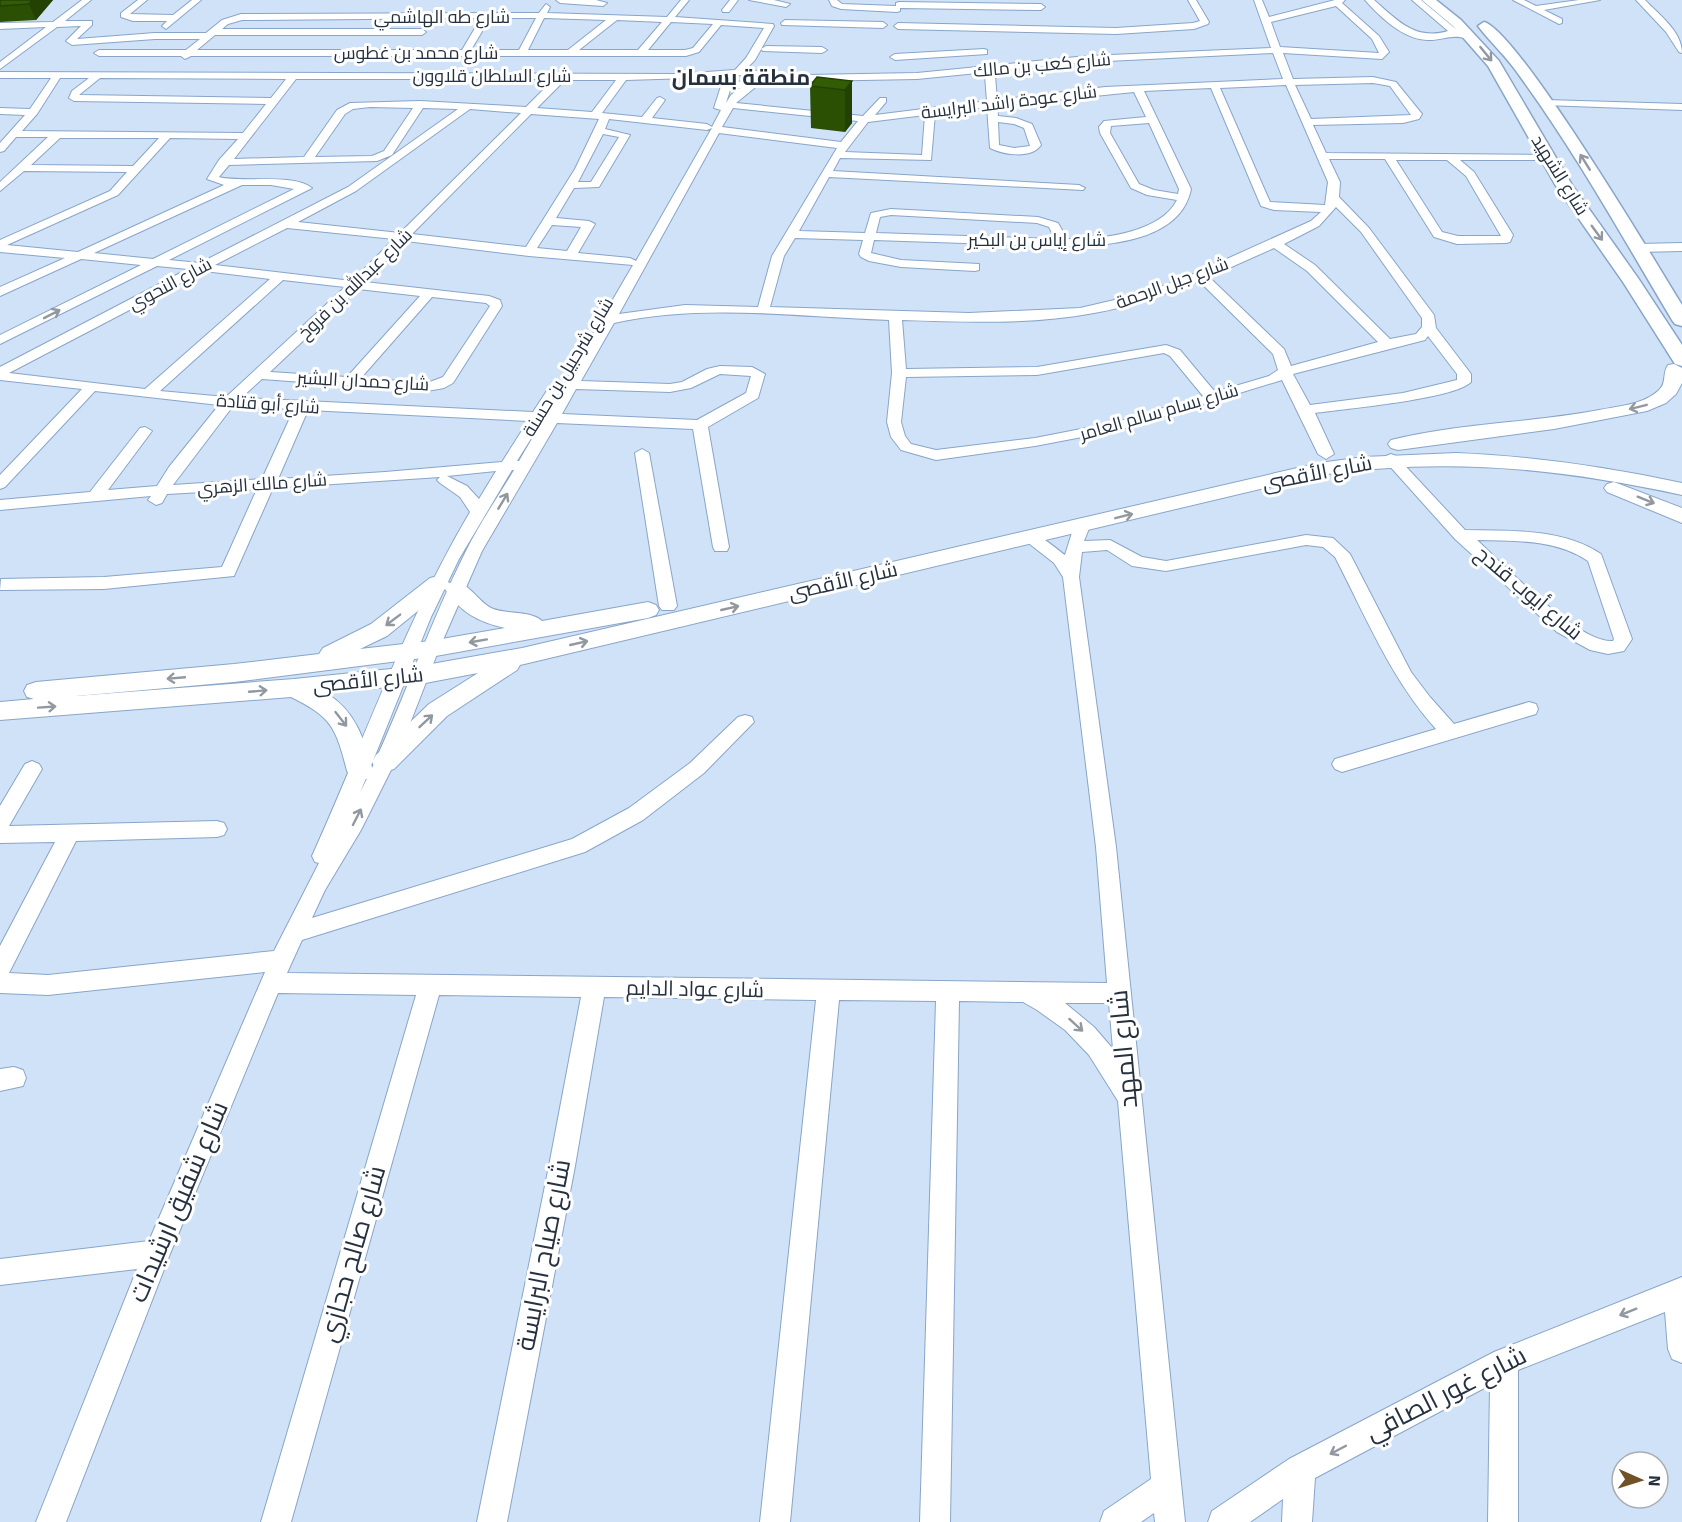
<svg xmlns="http://www.w3.org/2000/svg" width="1682" height="1522" font-family="Signika,Cairo,sans-serif">
<rect width="100%" height="100%" fill="#d0e2f8"/>
<g fill="none" stroke-linecap="round" stroke-linejoin="round">
<g stroke="#88a5c8" stroke-width="2">
<g id="minor">
<path d="M82,0H91L65,21H92V25L77,39L155,33H206L222,20L241,14L539,13L546,4L550,7L547,13L667,17L681,0H689L675,17L773,24L774,26L755,60L746,69L757,71L765,78L807,75L917,73L1087,56L1271,48L1254,0H1262L1269,17L1335,0H1345L1342,3L1379,36L1389,52L1382,59L1283,53L1293,79L1373,77L1396,82L1422,114L1419,119L1403,123L1313,125L1326,153L1551,155L1552,157L1547,160H1460L1474,172L1513,235L1510,242L1506,243L1457,244L1434,237L1385,159H1329L1340,182L1339,197L1369,228L1434,315L1436,328L1471,374V382C1455,399 1343,409 1315,413L1334,454L1326,459L1318,454L1282,380L1119,430L1035,446L936,460L901,450L891,437L887,422L892,373L889,320C798,317 703,303 614,323L581,381L670,384L682,382L707,369L720,366L752,367L765,374L758,398L708,427L729,547L727,551H715L713,547L693,429L557,423L482,551L439,649L395,762L361,830L325,890L312,918L572,839L629,808L690,763L738,717L745,715L752,717L754,722L704,773L643,820L585,852L302,940L287,973L1107,983L1096,847L1063,577L1054,563L1022,538L1024,534C1038,531 1054,547 1065,555L1074,526L1082,521L1090,526L1084,541L1110,540L1142,557L1166,561L1306,535L1333,538L1350,554L1411,672L1430,697L1454,724L1529,702L1536,704L1538,709L1536,714L1342,772L1335,769L1332,764L1335,759L1436,729C1391,679 1366,617 1335,557L1323,547L1306,545L1166,571L1132,566L1107,550L1082,552L1079,577L1116,847L1185,1522H1155L1154,1513L1141,1522H1100L1104,1511L1151,1479L1118,1101L1089,1055L1065,1030L1037,1010L1023,1002L959,1001L950,1522H920L936,1001L839,1000L790,1522H760L816,1000L604,997L575,1166L507,1522H477L549,1166L581,997L439,995L291,1522H261L416,995L278,993L170,1254L66,1522H36L137,1269L0,1285V1259L149,1241L265,972L48,995L0,993V946L55,842L0,843V806L25,764L32,761L39,764L42,769L9,826L217,821L224,823L227,829L224,835L217,837L76,841L9,973L48,975L274,951L319,863L315,862L312,856C365,739 404,624 470,512L460,497L440,483L437,480L440,477L273,488L234,576L104,589L0,590L1,579L104,577L222,567L257,489L167,494L162,503L156,505L148,500L151,496L0,510V500L90,492L140,428L145,427L152,431L108,490L157,486L169,467L219,405L95,391L5,487L0,489V475L82,389L0,380V367L188,269L157,266L0,344V335L141,265L81,259L0,296V287L65,258L0,252V240L110,191L127,172L24,171L0,191V182L48,137H16L4,151L0,152V143L25,115L0,114V108L30,109L51,78H0V72L678,74L735,70L746,58L764,28L721,25L699,52L686,56H191L185,59L181,56H99L94,53L99,50H186L200,39H155L72,45L66,41L81,26L57,27L0,69V62L46,27L0,29V23L53,22ZM1336,6L1372,39L1379,53L1280,47L1271,22ZM481,18L462,50H197L215,35H422L426,32L422,29H222L228,24L242,20ZM490,18H536L519,50H471ZM544,18L606,20L568,50H528ZM617,20L662,22L638,50H579ZM671,22L713,24L693,48L685,50H648ZM1273,53L1283,79L1105,87L997,100L995,76L990,73L985,76L987,101L875,115L886,102V98H880L863,116L736,103L758,85L807,81L917,79L1087,62ZM741,75L755,78L745,82L731,81V77ZM722,77V83L714,108L721,110L712,127L707,124L652,118L665,100L660,97L657,98L642,117L602,113L626,80ZM60,78H89L72,91L69,98L74,101L266,104L243,133L22,131L37,114ZM100,78L286,79L271,98L79,95ZM296,79H554L526,107L420,101L350,103L337,110L304,157L234,159ZM565,80H616L592,112L537,108ZM1373,83L1390,86L1411,115L1311,119L1295,85ZM1286,85L1328,182L1325,205L1270,202L1220,88ZM731,87L740,88L731,95L726,103ZM1211,88L1261,206L1274,210L1321,212L1311,221L1180,280L1136,295L1080,308L969,313L770,307L784,256L795,238L863,240L859,254L861,257L869,261L901,267L975,271L979,270V264L901,260L871,253L874,240C914,241 954,243 994,244C1048,246 1177,260 1191,189L1144,91ZM1134,92L1146,117L1104,121L1099,127L1100,133L1131,188L1147,195L1177,200C1161,233 1099,240 1067,239L1058,223L1038,217L891,209L871,213L865,233L799,231L829,177L1083,190L1085,188L1079,185L833,171L840,158L931,160L935,114L987,107L990,148C1004,155 1032,159 1041,145L1032,124L1016,118L998,116L997,106ZM370,107L413,108L384,151L372,156L315,157L345,114L353,109ZM423,108L458,109L348,187L200,263L169,260L312,188C293,173 242,183 219,177L229,165L377,161L392,155ZM733,108L858,121L841,142L722,127ZM470,109L521,113L400,233L298,222L356,191ZM531,114L599,119L575,169L526,247L412,234ZM925,115L922,155L845,152L868,122ZM609,119L707,130L712,128L636,261L630,258L578,253L595,224L589,221L556,218L574,188L599,187L630,135L605,129ZM998,122L1014,124L1024,128L1030,146L1014,148L999,145ZM1149,123L1179,189L1178,194L1154,190L1139,184L1110,133L1111,126ZM719,133L837,148L772,256L758,307L685,305L619,314ZM603,134L619,137L591,182H578ZM60,138H159L133,166L31,165ZM170,138L238,139L219,160L207,179L224,185L78,252L7,245L118,195ZM1396,160H1447L1466,176L1501,236H1458L1442,232ZM242,185H271L294,189L153,259L94,253ZM1336,207L1361,232L1422,318V327L1416,334L1390,339L1315,265L1284,244L1319,226ZM891,215L1037,223L1049,227L1055,239L876,233L880,217ZM552,225L581,227L567,251L537,248ZM287,228L394,239L352,281L215,265ZM406,241L529,256L633,265L519,461H517L560,392L558,389H548L533,412L241,398L262,379L427,391L444,388L453,383L502,306L500,300L489,296L365,282ZM1274,248L1307,271L1378,342L1291,366L1284,349L1209,277ZM204,271L270,279L145,389L9,373ZM283,280L345,287L226,397L160,391ZM1199,281L1273,354L1278,370L1269,376L1215,392L1180,350L1166,345L1037,367L906,369L902,320C965,322 1031,325 1094,313C1130,307 1165,294 1199,281ZM358,289L420,296L347,377L270,372ZM432,297L486,303L490,306L443,377L427,383L361,378ZM1428,336L1457,374V380L1403,393L1310,405L1293,374L1425,340ZM1164,353L1170,356L1203,396L1117,422L1035,438L936,450L911,444L905,436L901,422L906,377L1037,375ZM720,374L751,376L746,393L697,420L562,414L576,389L670,392L691,388ZM233,406L294,409L262,479L173,485ZM308,410L528,421L502,462L385,472L278,479ZM512,470H514C498,497 479,524 465,553C426,631 399,715 360,793L431,617L459,559ZM496,471L479,499L467,486L447,476ZM1065,1003H1109L1113,1049L1094,1027Z"/>
<polygon points="138,0 147,0 130,14 173,15 192,0 201,0 166,29 162,26 167,21 133,21 121,17 121,13"/>
<polygon points="556,0 596,0 607,3 603,6 560,3"/>
<polygon points="730,0 738,0 729,12 723,12 722,10"/>
<polygon points="749,0 774,0 790,4 786,7"/>
<polygon points="829,0 837,0 842,4 896,6 896,3 899,2 1041,4 1045,7 1041,10 900,8 900,11 897,12 841,9 832,6"/>
<polygon points="1188,0 1196,0 1209,22 1208,24 1194,29 1116,34 898,29 894,26 898,23 1116,28 1193,23 1200,21"/>
<path d="M1365,0H1374C1397,20 1415,41 1448,31L1412,0H1421L1457,30L1468,35L1464,38C1451,34 1441,41 1427,40C1403,39 1380,17 1365,0Z"/>
<polygon points="1513,0 1524,0 1536,6 1579,0 1600,0 1544,10 1562,19 1562,23 1559,24"/>
<path d="M1636,0H1645C1659,15 1682,31 1682,53L1679,52L1666,32Z"/>
<polygon points="785,20 883,22 887,25 883,28 782,25 781,23"/>
<polygon points="766,46 822,47 827,50 822,53 763,51 761,49"/>
<polygon points="984,49 987,50 987,54 895,60 890,57 895,54"/>
<polygon points="1546,100 1682,104 1682,110 1543,105 1541,103"/>
<polygon points="1682,243 1682,251 1638,252 1632,248 1638,244"/>
<polygon points="642,449 649,453 677,606 674,610 662,610 659,606 635,453"/>
<path d="M1391,454L1396,456L1465,530C1511,531 1562,528 1601,554L1632,639L1624,651L1608,654L1590,650L1557,632L1455,539L1386,462L1383,459L1386,456ZM1477,540C1514,541 1556,539 1588,561L1614,639L1613,641C1579,644 1503,564 1477,540Z"/>
<polygon points="14,1067 23,1070 26,1078 23,1086 0,1091 0,1069"/>
<polygon points="1682,1277 1682,1363 1672,1359 1668,1349 1665,1312 1518,1370 1518,1522 1488,1522 1490,1385 1315,1478 1312,1522 1282,1522 1283,1499 1250,1522 1208,1522 1212,1511 1289,1459 1494,1352"/>
</g>
</g>
<g stroke="#88a5c8" stroke-width="2">
<g id="major">
<path d="M1674,364L1682,368V383L1676,394L1666,403L1647,411L1554,429L1398,450L1391,448L1388,444L1391,440C1459,423 1531,423 1599,410C1619,406 1643,405 1659,390C1667,383 1662,373 1668,365Z"/>
<path d="M1456,453C1532,456 1607,467 1682,483V495C1557,468 1447,457 1319,475L520,665L517,670L447,716L394,769L385,772L376,769L372,762L376,755L429,704L478,673L420,684L326,693C356,711 364,739 373,771L369,778L360,781L351,778L347,771C336,728 332,717 291,697L0,720V702L34,699L27,697L24,691L27,685L36,682L234,664L319,654L323,648L371,624L430,578L438,576L446,578L449,583C467,578 476,600 491,608C506,615 530,610 542,621L648,602L656,605L659,610L656,615L648,618L430,657L234,682L76,696L294,679L420,666L522,648L1319,463L1364,457ZM445,589C460,612 478,622 505,628L430,641L360,649L387,636Z"/>
<polygon points="1614,482 1682,508 1682,523 1607,492 1604,488 1607,484"/>
</g>
</g>
<g stroke="#88a5c8" stroke-width="3">
<g id="highway">
<polygon points="1422,0 1436,0 1461,20 1499,61 1572,185 1638,278 1682,345 1682,366 1675,364 1623,282 1556,186 1488,66 1453,26"/>
<path d="M1484,22C1518,31 1656,263 1682,305V326L1675,324L1672,320C1623,238 1576,153 1519,75C1507,57 1491,43 1478,26Z"/>
</g>
</g>
<use href="#minor" fill="#fff" fill-rule="evenodd"/>
<use href="#major" fill="#fff" fill-rule="evenodd"/>
<use href="#highway" fill="#fff" fill-rule="evenodd"/>
</g>
<g fill="#2b5003">
<polygon points="0,0 53,0 36,20 0,22"/>
<polygon points="852,81 852,123 845,132 811,128 810,86"/>
</g>
<g fill="#234103">
<polygon points="32,0 53,0 36,20 29,4"/>
<polygon points="852,81 852,123 845,132 845,90"/>
</g>
<g fill="#325d04" stroke="#234103" stroke-width="1.5">
<polygon points="0,0 32,0 29,4 0,6"/>
<polygon points="817,77 852,81 845,90 810,86"/>
</g>
<defs><path id="oneway-shaft" d="M-6 0H5M1.5-3L5.5 0L1.5 3" fill="none" stroke-width="1.6" stroke-linecap="round" stroke-linejoin="round" transform="scale(1.5)"/></defs>
<g stroke="#92989f">
<use href="#oneway-shaft" transform="translate(1486 54) rotate(51)"/>
<use href="#oneway-shaft" transform="translate(1585 162) rotate(-122)"/>
<use href="#oneway-shaft" transform="translate(1597 233) rotate(54)"/>
<use href="#oneway-shaft" transform="translate(52 314) rotate(-27)"/>
<use href="#oneway-shaft" transform="translate(1638 407) rotate(166)"/>
<use href="#oneway-shaft" transform="translate(1646 500) rotate(22)"/>
<use href="#oneway-shaft" transform="translate(503 501) rotate(-59)"/>
<use href="#oneway-shaft" transform="translate(1124 516) rotate(-14)"/>
<use href="#oneway-shaft" transform="translate(730 608) rotate(-13)"/>
<use href="#oneway-shaft" transform="translate(393 620) rotate(143)"/>
<use href="#oneway-shaft" transform="translate(478 641) rotate(170)"/>
<use href="#oneway-shaft" transform="translate(579 643) rotate(-13)"/>
<use href="#oneway-shaft" transform="translate(176 678) rotate(175)"/>
<use href="#oneway-shaft" transform="translate(258 691) rotate(-5)"/>
<use href="#oneway-shaft" transform="translate(47 707) rotate(-4)"/>
<use href="#oneway-shaft" transform="translate(341 719) rotate(52)"/>
<use href="#oneway-shaft" transform="translate(426 721) rotate(-43)"/>
<use href="#oneway-shaft" transform="translate(357 817) rotate(-63)"/>
<use href="#oneway-shaft" transform="translate(1076 1025) rotate(42)"/>
<use href="#oneway-shaft" transform="translate(1628 1312) rotate(158)"/>
<use href="#oneway-shaft" transform="translate(1338 1450) rotate(152)"/>
</g>
<g text-anchor="middle" dominant-baseline="central" stroke-width="6" stroke-linejoin="round" paint-order="stroke">
<g font-size="18" fill="#25313f" stroke="#fff">
<text x="442" y="17">شارع طه الهاشمي</text>
<text x="416" y="53">شارع محمد بن غطوس</text>
<text transform="translate(1042 65) rotate(-5)">شارع كعب بن مالك</text>
<text x="492" y="76">شارع السلطان قلاوون</text>
<text transform="translate(1009 102) rotate(-7)">شارع عودة راشد البرايسة</text>
<text transform="translate(1560 175) rotate(58)">شارع الشهيد</text>
<text x="1037" y="240">شارع إياس بن البكير</text>
<text transform="translate(1172 283) rotate(-20)">شارع جبل الرحمة</text>
<text transform="translate(170 284) rotate(-28)">شارع النحوي</text>
<text transform="translate(355 284) rotate(-44)">شارع عبدالله بن فروخ</text>
<text transform="translate(568 367) rotate(-59)">شارع شرحبيل بن حسنة</text>
<text transform="translate(363 381) rotate(3)">شارع حمدان البشير</text>
<text transform="translate(268 404) rotate(4)">شارع أبو قتادة</text>
<text transform="translate(1159 412) rotate(-16)">شارع بسام سالم العامر</text>
<text transform="translate(262 484) rotate(-4)">شارع مالك الزهري</text>
</g>
<g font-size="21" fill="#25313f" stroke="#fff">
<text transform="translate(1317 473) rotate(-11)">شارع الأقصى</text>
<text transform="translate(843 581) rotate(-13)">شارع الأقصى</text>
<text transform="translate(1529 593) rotate(40)">شارع أيوب قندح</text>
<text transform="translate(368 680) rotate(-6)">شارع الأقصى</text>
<text transform="translate(695 989) rotate(1)">شارع عواد الدايم</text>
</g>
<g font-size="22" font-weight="bold" fill="#25313f" stroke="#fff">
<text x="741" y="77">منطقة بسمان</text>
</g>
<g font-size="26" fill="#25313f" stroke="#fff">
<text transform="translate(1124 1049) rotate(-95)">شارع المهد</text>
<text transform="translate(179 1202) rotate(-67)">شارع شفيق ارشيدات</text>
<text transform="translate(353 1254) rotate(-74)">شارع صالح حجازي</text>
<text transform="translate(544 1255) rotate(-79)">شارع صياح البرايسة</text>
<text transform="translate(1446 1394) rotate(-27)">شارع غور الصافي</text>
</g>
</g>
<g transform="translate(1640 1480) rotate(93)"><circle r="28" fill="#ffffff" stroke="#a8adb2" stroke-width="1.5"/>
<path d="M0-4.5L10 22L0 15L-10 22Z" fill="#715227"/>
<text y="-9" font-size="16" font-weight="bold" text-anchor="middle" fill="#25313f">N</text>
</g>
</svg>
